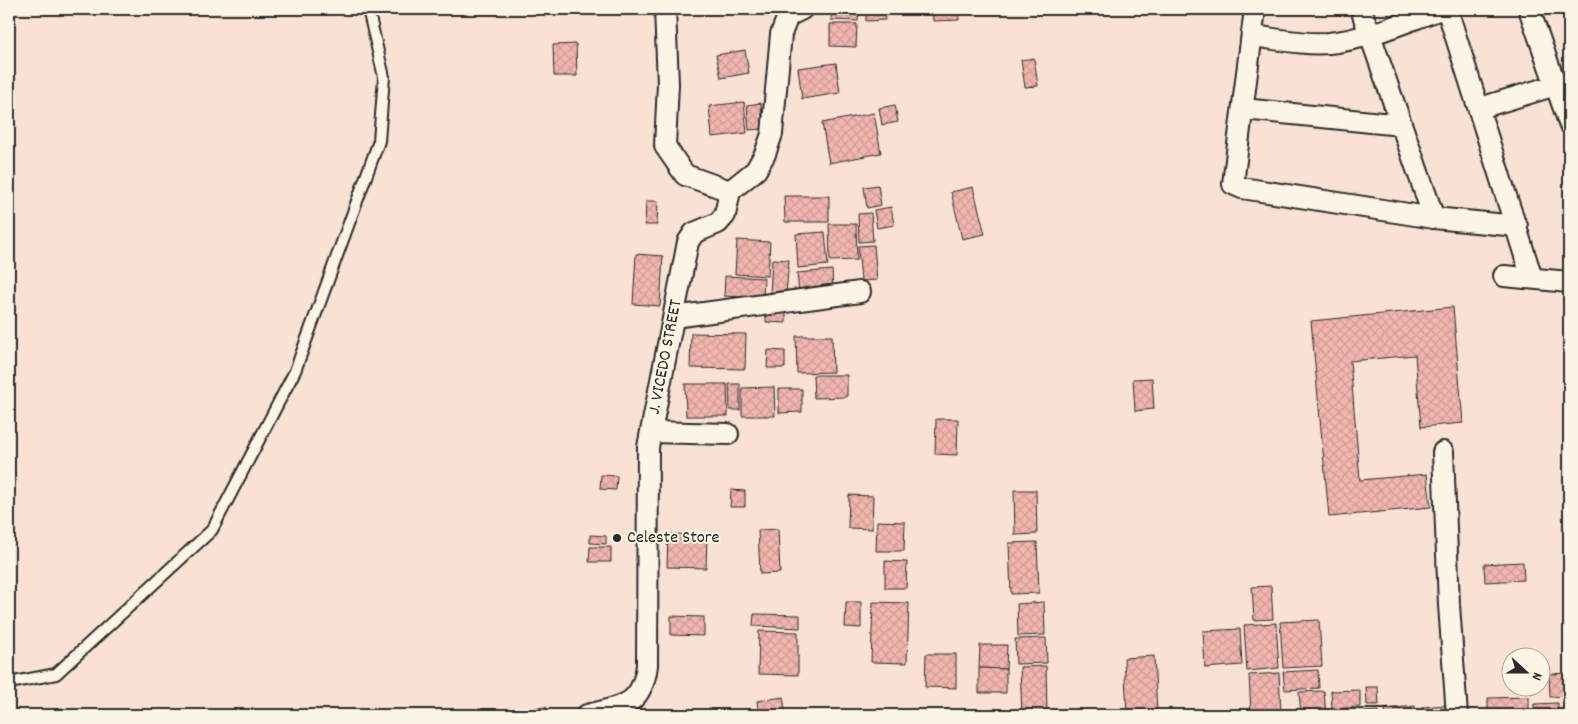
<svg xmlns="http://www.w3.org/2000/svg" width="1578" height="724" font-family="Dekko,sans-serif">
<defs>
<pattern id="building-cross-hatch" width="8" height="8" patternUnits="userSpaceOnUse" patternTransform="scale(1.25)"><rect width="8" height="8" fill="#f1b5ae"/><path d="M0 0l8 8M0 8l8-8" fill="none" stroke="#cf9c96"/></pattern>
</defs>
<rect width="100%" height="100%" fill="#f9e2d4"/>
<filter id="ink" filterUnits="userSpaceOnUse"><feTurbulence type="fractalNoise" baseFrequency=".02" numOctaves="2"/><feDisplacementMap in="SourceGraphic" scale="10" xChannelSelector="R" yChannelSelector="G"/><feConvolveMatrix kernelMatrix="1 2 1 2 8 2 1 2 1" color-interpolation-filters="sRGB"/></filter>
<g filter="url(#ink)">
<g fill="url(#building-cross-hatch)" stroke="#2b2b2b">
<polygon points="832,9 859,9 858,21 831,20"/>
<polygon points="866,9 884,9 885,20 866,21"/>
<polygon points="932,9 958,9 959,20 933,21"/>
<polygon points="830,24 857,24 856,47 830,46"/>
<polygon points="576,44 577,76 554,76 553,45"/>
<polygon points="745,50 749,73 721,78 716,55"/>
<polygon points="1034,58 1038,86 1025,87 1021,60"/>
<polygon points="836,63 840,93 802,99 798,68"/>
<polygon points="744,102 747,133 712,137 709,106"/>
<polygon points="761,103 763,129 749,130 747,105"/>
<polygon points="895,105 898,122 882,125 879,108"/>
<polygon points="874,113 881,153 829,163 822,123"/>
<polygon points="878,185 881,205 867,208 864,187"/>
<polygon points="973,187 985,234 962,239 951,192"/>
<polygon points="784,196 829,196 829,222 785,222"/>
<polygon points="646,201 658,201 657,225 645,225"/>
<polygon points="891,207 894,225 877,228 874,210"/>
<polygon points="871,213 873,241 859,242 858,214"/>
<polygon points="829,224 856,224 857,260 830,261"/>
<polygon points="825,232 828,265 798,268 796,234"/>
<polygon points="737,240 770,242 768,276 735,274"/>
<polygon points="874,245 877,280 861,281 858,246"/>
<polygon points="636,254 663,256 660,306 633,304"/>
<polygon points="772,259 789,260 786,294 770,294"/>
<polygon points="832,270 833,290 799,293 797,273"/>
<polygon points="725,276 764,278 763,298 724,296"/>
<polygon points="1453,307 1463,423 1421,427 1415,355 1350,361 1360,480 1427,474 1431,507 1329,517 1311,321"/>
<polygon points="766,311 786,312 786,323 766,322"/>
<polygon points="691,333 746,334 745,369 690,368"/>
<polygon points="796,336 832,336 833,372 797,373"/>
<polygon points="768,350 785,351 785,368 767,368"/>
<polygon points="813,375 847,375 847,397 814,398"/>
<polygon points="1152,378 1154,409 1135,411 1133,379"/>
<polygon points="685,384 727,384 728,416 686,416"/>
<polygon points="729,384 740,384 740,410 730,410"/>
<polygon points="774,387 775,416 742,416 742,388"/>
<polygon points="779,389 802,389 802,412 779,413"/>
<polygon points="936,419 958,419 957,455 935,454"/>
<polygon points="601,475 617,476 616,490 600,489"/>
<polygon points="731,490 745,491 745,507 730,507"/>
<polygon points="1014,490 1036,490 1037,534 1015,535"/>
<polygon points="849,495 873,496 872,529 848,528"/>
<polygon points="877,521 905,522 904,551 876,551"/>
<polygon points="778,529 780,573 760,574 758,530"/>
<polygon points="668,534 707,535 706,568 667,567"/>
<polygon points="590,535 606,536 606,544 590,543"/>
<polygon points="1037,542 1039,593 1011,594 1009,543"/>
<polygon points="590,547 611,547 611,562 589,562"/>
<polygon points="885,561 907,562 906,588 885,588"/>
<polygon points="1523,562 1524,580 1485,582 1484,564"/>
<polygon points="1271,586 1273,619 1254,620 1252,587"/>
<polygon points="846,602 861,602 861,628 845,627"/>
<polygon points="873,602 909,603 907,663 871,662"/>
<polygon points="1044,602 1045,635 1018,636 1017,604"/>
<polygon points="754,614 800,615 800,628 753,626"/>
<polygon points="671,616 704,617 704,636 671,635"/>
<polygon points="1319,620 1322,666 1283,668 1280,622"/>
<polygon points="1276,623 1279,668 1247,671 1244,625"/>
<polygon points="1240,629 1242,665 1205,668 1203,631"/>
<polygon points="759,631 798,632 798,675 758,674"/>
<polygon points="1046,638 1047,663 1016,664 1015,639"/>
<polygon points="980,645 1007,645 1006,669 979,668"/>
<polygon points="926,654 956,654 956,688 925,687"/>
<polygon points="1154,656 1157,712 1127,714 1124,658"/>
<polygon points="1046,666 1047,713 1022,715 1020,667"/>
<polygon points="979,668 1006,669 1006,693 979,693"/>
<polygon points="1318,670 1319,688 1285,690 1283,672"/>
<polygon points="1279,673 1281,713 1251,714 1249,675"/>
<polygon points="1569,673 1569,696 1550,697 1549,674"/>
<polygon points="1366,687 1378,687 1379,705 1367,705"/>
<polygon points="1360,690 1360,707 1332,709 1331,691"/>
<polygon points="1324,691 1326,715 1301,715 1299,692"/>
<polygon points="783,697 786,715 759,715 757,701"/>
<polygon points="1529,697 1529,715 1488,715 1488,698"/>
<polygon points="1558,703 1558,715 1534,715 1534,704"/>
<polygon points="1445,705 1446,715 1423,715 1422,707"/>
<polygon points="1415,706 1416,715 1386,715 1385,709"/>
<polygon points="546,707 547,715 535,715 534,708"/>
<polygon points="524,709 524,715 514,715 513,710"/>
<polygon points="1378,711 1378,715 1329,715 1329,714"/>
</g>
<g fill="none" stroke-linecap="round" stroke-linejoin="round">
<g stroke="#2b2b2b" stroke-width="14">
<polyline id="service" points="9,683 56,674 212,530 295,371 379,141 384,77 368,9"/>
</g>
<g stroke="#2b2b2b" stroke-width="24">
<g id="minor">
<polyline points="665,9 668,84 665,146 685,175 730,191"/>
<polyline points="1255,9 1233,184 1242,188 1434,218 1517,226"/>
<polyline points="1361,9 1434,218"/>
<polyline points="1447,9 1532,278"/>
<polyline points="1529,9 1569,123"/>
<path d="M1252,36C1277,39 1304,45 1329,43C1368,39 1404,22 1441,9"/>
<polyline points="1480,108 1569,81"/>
<polyline points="1243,109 1401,125"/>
<polyline points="1504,276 1569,282"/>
<polyline points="674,317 860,292"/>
<polyline points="651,432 728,434"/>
<polyline points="1443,452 1449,605 1457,715"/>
<path d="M587,715C621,706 642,707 647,665L648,447L688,242L694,233L718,223L725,215L730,191L756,170L765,154L772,134L781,34L788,16L802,9"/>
</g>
</g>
<use href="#service" stroke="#fcf5e5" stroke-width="10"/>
<use href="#minor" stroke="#fcf5e5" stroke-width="20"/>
</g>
</g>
<circle fill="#2b2b2b" stroke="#fcf5e5" stroke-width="2" cx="617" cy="538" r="5"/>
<g text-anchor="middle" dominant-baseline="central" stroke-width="4" stroke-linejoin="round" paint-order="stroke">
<g font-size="18" fill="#2b2b2b" stroke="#fcf5e5">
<text transform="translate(666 357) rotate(-79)">J. VICEDO STREET</text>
</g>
<g font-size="18" fill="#2b2b2b" stroke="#fcf5e5" text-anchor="start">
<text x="627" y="538">Celeste Store</text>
</g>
</g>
<rect width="1578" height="724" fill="none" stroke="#fcf5e5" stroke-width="30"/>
<rect x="15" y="15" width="1548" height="694" fill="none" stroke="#2b2b2b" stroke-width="2" filter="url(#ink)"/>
<g transform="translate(1526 672) rotate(111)"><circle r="24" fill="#fcf5e5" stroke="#a8a49b"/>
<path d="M0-4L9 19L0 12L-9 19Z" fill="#2b2b2b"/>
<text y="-8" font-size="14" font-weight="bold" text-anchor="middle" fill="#2b2b2b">N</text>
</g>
</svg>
